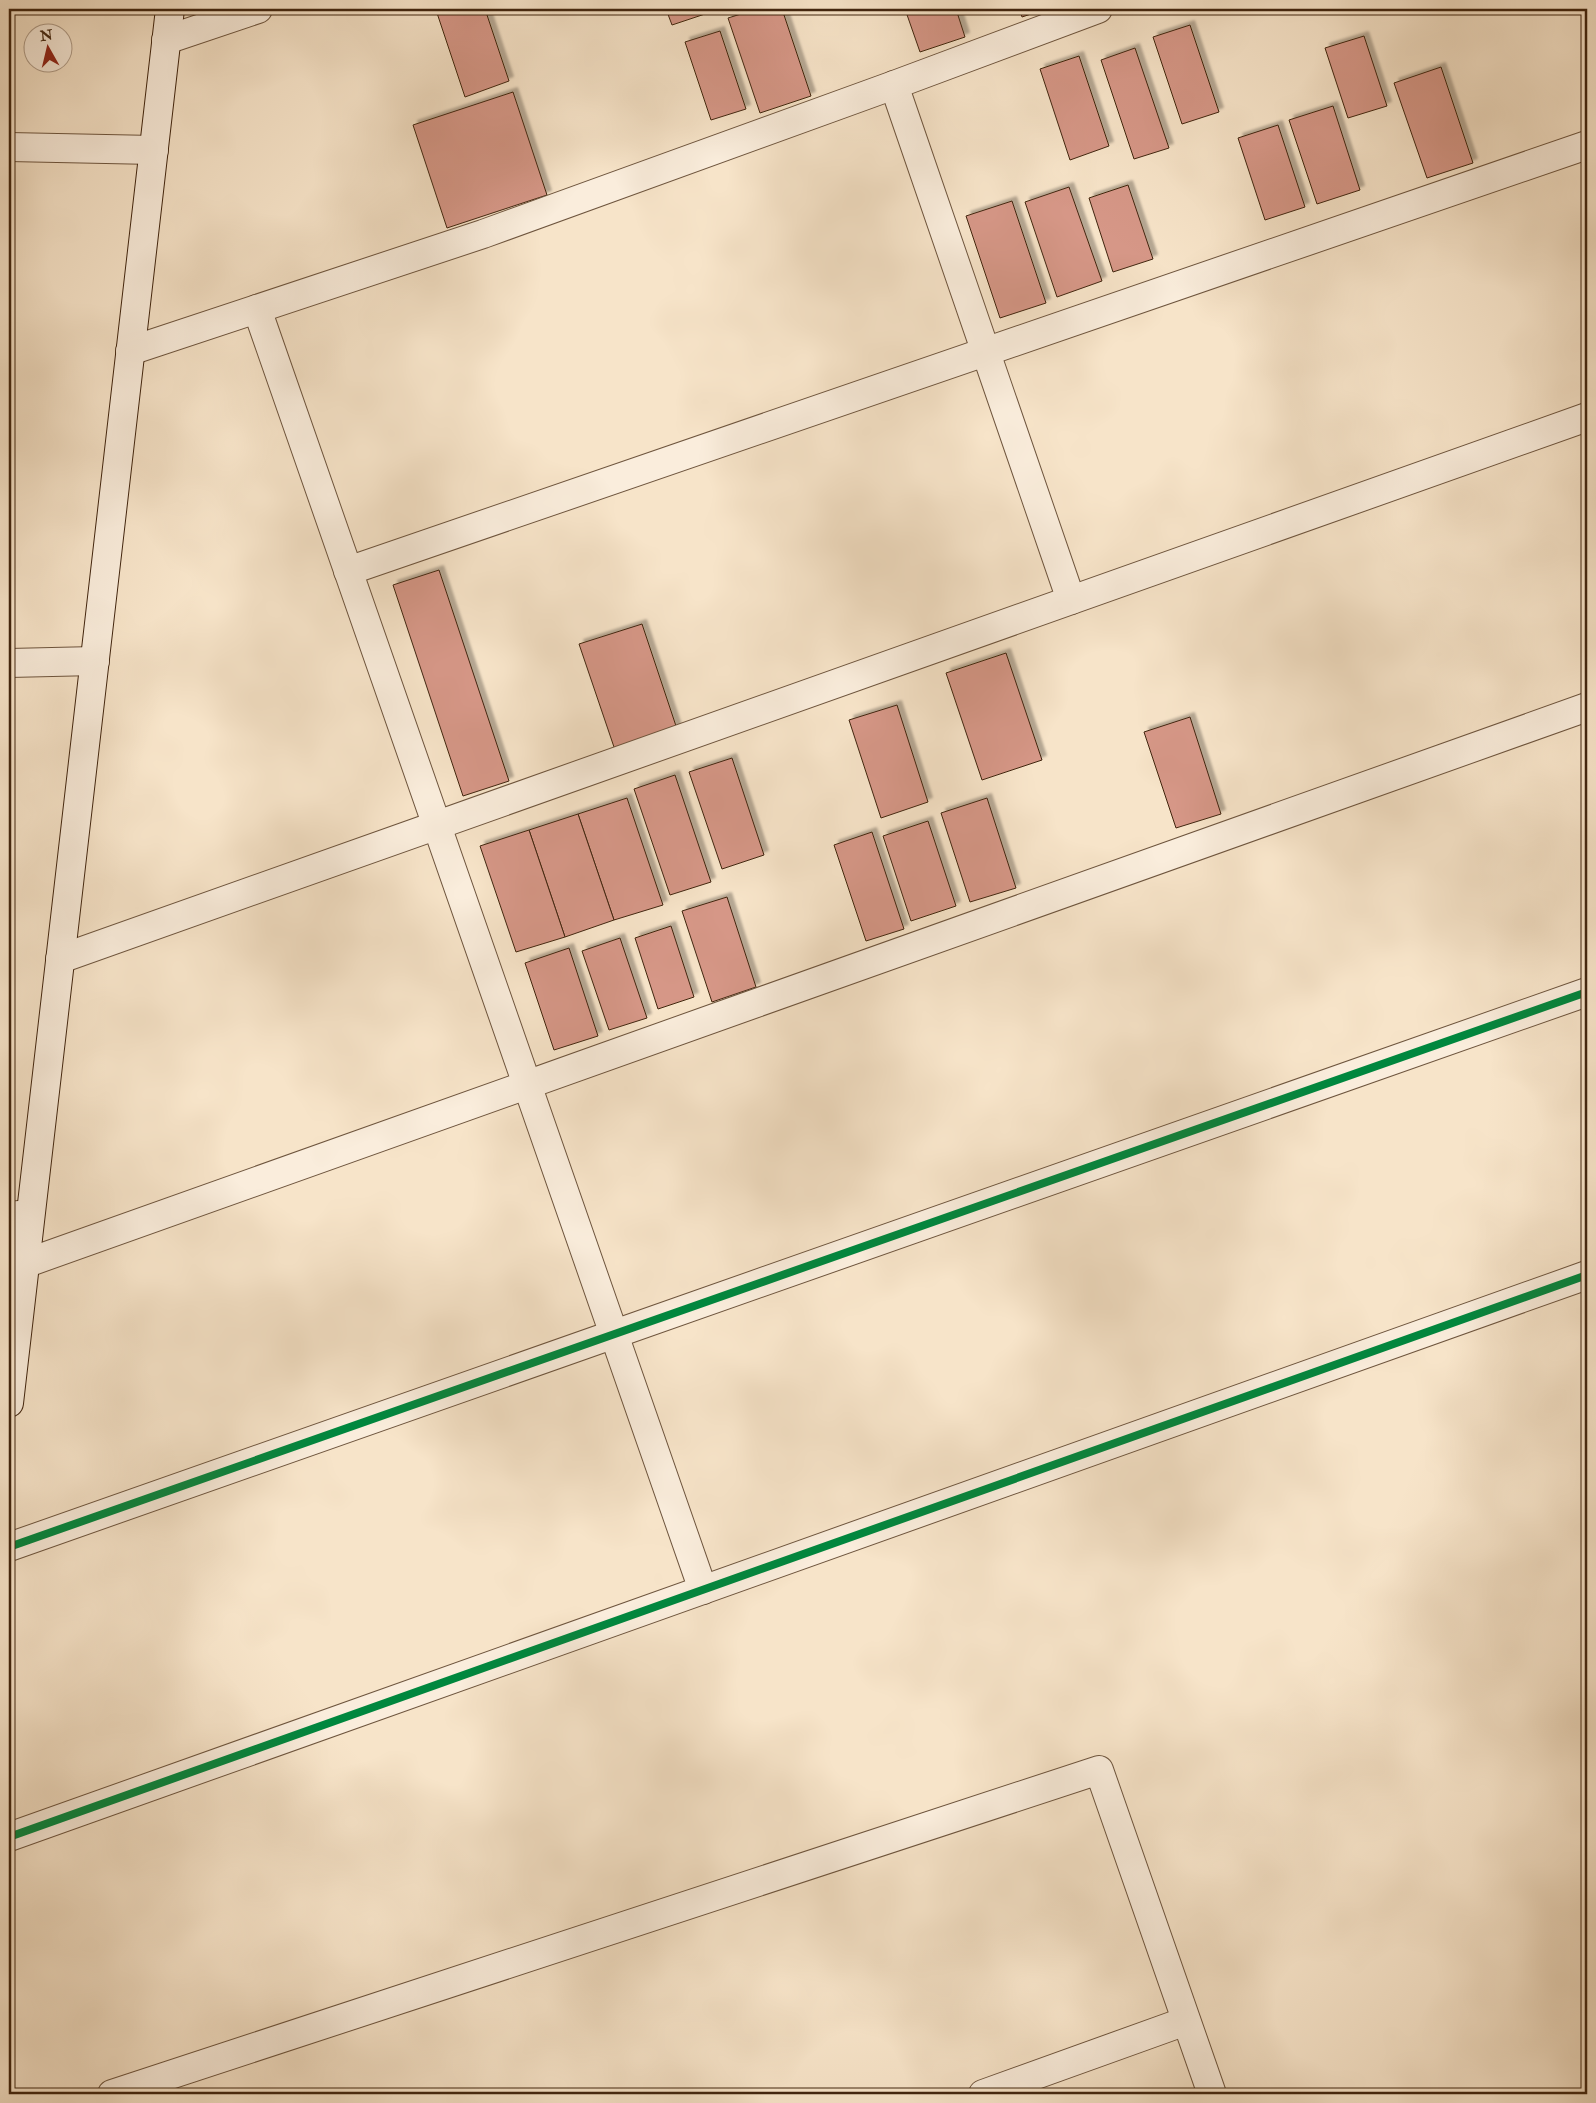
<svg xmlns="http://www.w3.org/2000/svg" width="1596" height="2103" font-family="'IM FELL Double Pica',serif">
<defs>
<filter id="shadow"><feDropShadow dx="4.5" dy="-4.5" stdDeviation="1" flood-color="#0004"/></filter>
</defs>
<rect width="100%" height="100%" fill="#f7e4c9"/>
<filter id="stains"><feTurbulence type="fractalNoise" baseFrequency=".004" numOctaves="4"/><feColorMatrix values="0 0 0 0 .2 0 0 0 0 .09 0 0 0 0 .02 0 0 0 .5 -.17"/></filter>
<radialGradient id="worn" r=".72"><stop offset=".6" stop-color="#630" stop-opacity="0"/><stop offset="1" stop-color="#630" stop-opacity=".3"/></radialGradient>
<g fill="#d69787" stroke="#41250f" filter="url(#shadow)">
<polygon points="439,9 485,9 509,81 465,97 436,10"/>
<polygon points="666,9 720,9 672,25"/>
<polygon points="757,9 782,9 811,96 760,113 728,18"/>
<polygon points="905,9 956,9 965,37 920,52"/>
<polygon points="1019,9 1046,9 1022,17"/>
<polygon points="1190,25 1219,112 1182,124 1153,37"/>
<polygon points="720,31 746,109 711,120 685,42"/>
<polygon points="1364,36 1387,106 1348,118 1325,48"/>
<polygon points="1135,48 1169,148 1134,159 1101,60"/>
<polygon points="1079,56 1109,146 1070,160 1040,69"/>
<polygon points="1441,67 1473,163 1427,178 1394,83"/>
<polygon points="513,92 547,195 447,228 413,125"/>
<polygon points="1333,106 1360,190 1317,204 1289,120"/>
<polygon points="1278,125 1305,207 1265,220 1238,138"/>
<polygon points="1128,185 1153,259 1113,272 1089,198"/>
<polygon points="1069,187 1102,281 1057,297 1025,202"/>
<polygon points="1012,201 1046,303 1000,318 966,216"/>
<polygon points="439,570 509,781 463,796 393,585"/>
<polygon points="642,624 677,729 615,750 579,644"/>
<polygon points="1006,653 1042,760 982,780 946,673"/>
<polygon points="897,705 928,802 881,818 849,720"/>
<polygon points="1190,717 1221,814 1176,828 1144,732"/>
<polygon points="732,758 764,855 722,869 689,772"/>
<polygon points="675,775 711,882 670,895 634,789"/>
<polygon points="627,798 663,905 614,920 578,814"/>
<polygon points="987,798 1016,888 970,902 941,813"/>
<polygon points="578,814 614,920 565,937 529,830"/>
<polygon points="928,821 956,906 911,921 883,836"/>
<polygon points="529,830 565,937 516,952 480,846"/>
<polygon points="872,832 904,929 866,941 834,845"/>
<polygon points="727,897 756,987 712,1002 682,911"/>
<polygon points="671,926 694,997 658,1009 635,938"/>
<polygon points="620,938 647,1018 609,1030 582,951"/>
<polygon points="569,948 598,1036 554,1050 525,963"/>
</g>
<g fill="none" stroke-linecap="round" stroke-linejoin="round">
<g stroke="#6e553e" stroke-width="30">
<g id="street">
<polyline points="166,40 258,9"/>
<polyline points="894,85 1071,600"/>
<polyline points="9,147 154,150"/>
<polyline points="257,309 703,1590"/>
<polyline points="130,351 483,234 894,85 1098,9"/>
<polyline points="348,571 1587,145"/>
<polyline points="9,663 95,661"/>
<polyline points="60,959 1587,417"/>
<polyline points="9,1216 30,1214"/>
<polyline points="24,1264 1587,707"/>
<polyline points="9,1547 1587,992"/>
<polyline points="9,1837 1587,1275"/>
<polyline points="112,2094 1099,1770 1212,2094"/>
<polyline points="983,2094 1186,2021"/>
</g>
</g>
<g stroke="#41250f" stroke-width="30">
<polyline id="secondary" points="9,1403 170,9"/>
</g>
<use href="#street" stroke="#faeddc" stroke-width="28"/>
<use href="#secondary" stroke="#faeddc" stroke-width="28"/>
<g stroke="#faeddc" stroke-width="11">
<g id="cycleway">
<polyline points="9,1547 1587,992"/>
<polyline points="9,1837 1587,1275"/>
</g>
</g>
<use href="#cycleway" stroke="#00873e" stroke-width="8"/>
</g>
<rect width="1596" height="2103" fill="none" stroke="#f7e4c9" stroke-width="30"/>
<rect x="10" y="10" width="1576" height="2083" fill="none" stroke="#41250f" stroke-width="2.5"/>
<rect x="15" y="15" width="1566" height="2073" fill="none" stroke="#41250f"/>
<g transform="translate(48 48) rotate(352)"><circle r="24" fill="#faeddc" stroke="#b09d8a"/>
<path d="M0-4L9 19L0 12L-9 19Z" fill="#8f2418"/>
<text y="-8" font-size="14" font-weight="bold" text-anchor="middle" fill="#41250f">N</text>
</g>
<rect width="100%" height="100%" filter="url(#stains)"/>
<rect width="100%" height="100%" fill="url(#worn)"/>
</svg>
